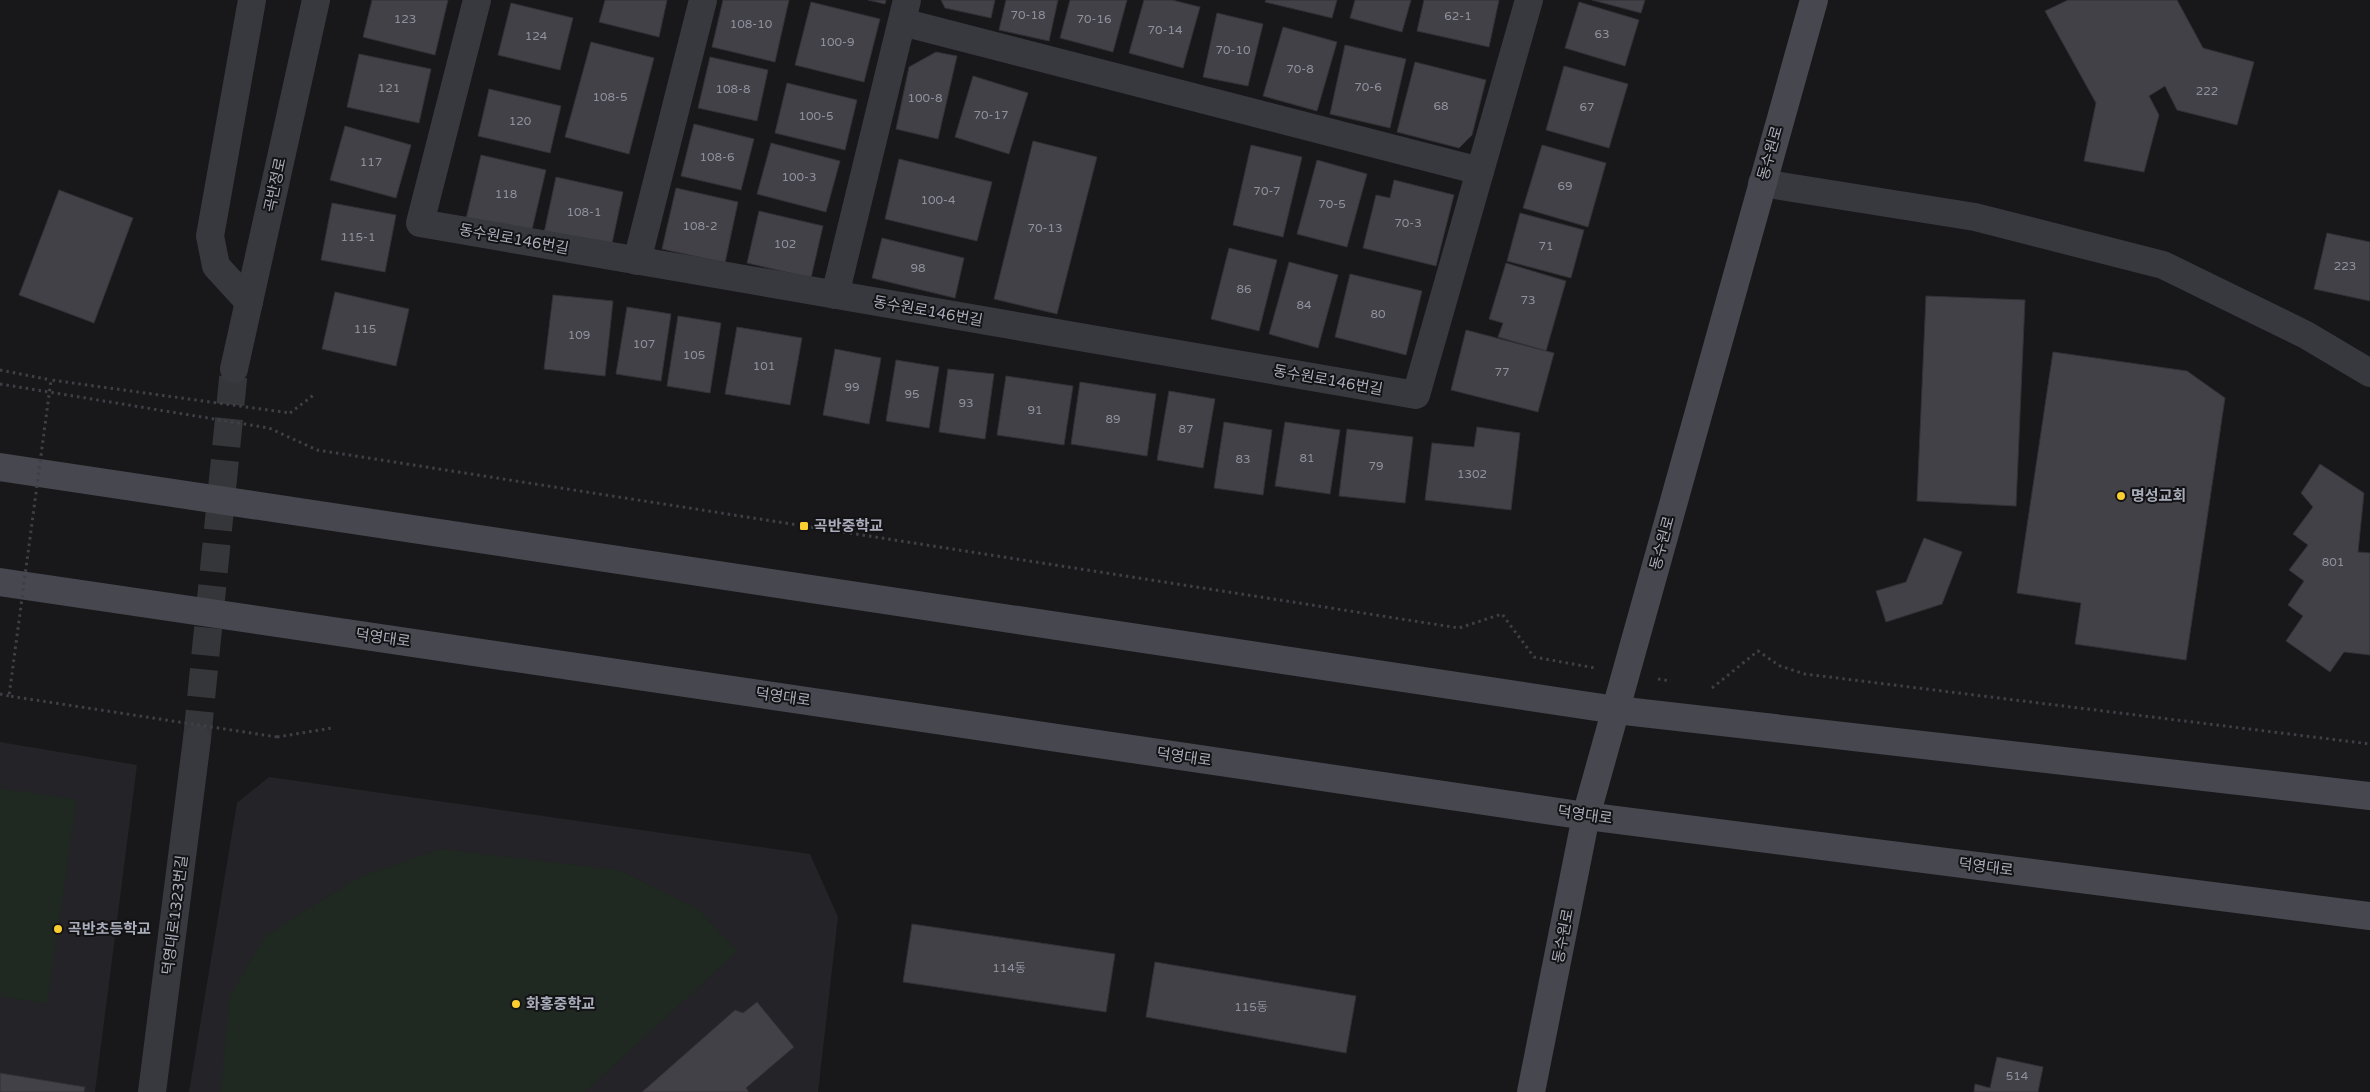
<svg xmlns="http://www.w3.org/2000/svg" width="2370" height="1092" font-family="'Varela Round','Noto Sans KR',sans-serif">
<rect width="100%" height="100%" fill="#18181a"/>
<g fill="#242327">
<polygon points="0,742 137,765 95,1092 0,1092"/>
<polygon points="269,777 810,854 838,917 818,1092 189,1092 237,803"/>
</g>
<g fill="#1f2821">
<polygon points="0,788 77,800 47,1004 0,996"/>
<polygon points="441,849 619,870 697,908 738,951 585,1092 221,1092 229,997 265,936 359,877"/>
</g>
<g fill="#424147" stroke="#323136">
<polygon points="372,0 448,0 435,55 363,37"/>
<polygon points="605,0 667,0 659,37 599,22"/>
<polygon points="723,0 789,0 775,62 712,47"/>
<polygon points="868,0 886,0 885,4"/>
<polygon points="941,0 995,0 991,18 945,8"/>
<polygon points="1006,0 1058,0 1049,41 999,30"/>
<polygon points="1070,0 1127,0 1113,52 1060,38"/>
<polygon points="1144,0 1172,0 1200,7 1183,68 1129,53"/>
<polygon points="1266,0 1337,0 1332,18 1265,2"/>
<polygon points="1355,0 1411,0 1402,32 1350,18"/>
<polygon points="1424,0 1499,0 1489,47 1417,31"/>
<polygon points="1592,0 1645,0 1641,13"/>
<polygon points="2068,0 2177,0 2203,48 2254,62 2237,125 2177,110 2165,86 2149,96 2159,115 2144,172 2084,161 2096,103 2045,11"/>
<polygon points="811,2 880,19 864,82 795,65"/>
<polygon points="1579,2 1639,20 1625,66 1565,48"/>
<polygon points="511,3 573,18 560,70 498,55"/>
<polygon points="1217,13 1263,24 1248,86 1203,77"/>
<polygon points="1283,27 1337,42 1317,111 1263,96"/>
<polygon points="591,42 654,58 629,154 565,137"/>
<polygon points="1345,45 1406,59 1390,128 1330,114"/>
<polygon points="936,52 957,56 938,139 896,129 909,67"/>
<polygon points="359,54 431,69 419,123 347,107"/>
<polygon points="710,57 768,70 757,121 698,108"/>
<polygon points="1415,62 1486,80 1472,135 1459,148 1397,132"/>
<polygon points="1564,66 1628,84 1609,148 1546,130"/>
<polygon points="973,76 1028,93 1009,154 955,137"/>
<polygon points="787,83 857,100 845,150 775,133"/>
<polygon points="489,89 561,106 550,153 478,136"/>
<polygon points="694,124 754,139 741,190 681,176"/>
<polygon points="345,126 411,145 396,198 330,180"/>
<polygon points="1033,141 1097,157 1057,314 994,299"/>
<polygon points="771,143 840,161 826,212 757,194"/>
<polygon points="1251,145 1302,157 1283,237 1233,225"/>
<polygon points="1542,145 1606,163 1588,227 1523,208"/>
<polygon points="481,155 546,170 531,234 466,219"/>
<polygon points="899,159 992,182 977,241 885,219"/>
<polygon points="1317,160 1367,174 1347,247 1297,234"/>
<polygon points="556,177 623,192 611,248 544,233"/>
<polygon points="1394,180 1454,195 1436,266 1363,248 1376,195 1390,198"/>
<polygon points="676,188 738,202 725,263 662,249"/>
<polygon points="59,190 133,218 94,323 19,295"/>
<polygon points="332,203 396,215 385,272 321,260"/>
<polygon points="759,211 823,226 811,278 747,263"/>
<polygon points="1520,213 1584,230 1571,278 1507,261"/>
<polygon points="2327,233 2370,242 2370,301 2314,289"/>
<polygon points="882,238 964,258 955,298 872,278"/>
<polygon points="1229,248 1277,260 1259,331 1211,319"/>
<polygon points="1289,262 1338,275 1318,348 1269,334"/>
<polygon points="1506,263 1566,281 1546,351 1498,337 1503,323 1489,319"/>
<polygon points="1350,274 1422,291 1406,355 1335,337"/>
<polygon points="335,292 409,309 396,366 322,349"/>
<polygon points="553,295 613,301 605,376 544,369"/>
<polygon points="1926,296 2025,300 2016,506 1917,501"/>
<polygon points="627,307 671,314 661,381 616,374"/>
<polygon points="678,316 721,323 710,393 667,386"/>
<polygon points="737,327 802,338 790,405 725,394"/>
<polygon points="1466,330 1554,353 1538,412 1451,390"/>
<polygon points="835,349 881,358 869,424 823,415"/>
<polygon points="2053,352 2187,371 2225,398 2186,660 2075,644 2081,603 2017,593"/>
<polygon points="896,360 939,367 929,428 886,421"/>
<polygon points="948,369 994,374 985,439 939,432"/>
<polygon points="1006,376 1073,386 1064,445 997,435"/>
<polygon points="1080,382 1156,394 1147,456 1071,444"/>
<polygon points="1169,391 1215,399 1203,468 1157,460"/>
<polygon points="1224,422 1272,430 1263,495 1214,488"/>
<polygon points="1285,422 1340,430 1330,494 1275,486"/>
<polygon points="1477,427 1520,433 1511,510 1425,500 1432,443 1474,447"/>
<polygon points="1347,429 1413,437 1405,503 1339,496"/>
<polygon points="2320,464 2364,493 2358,552 2370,553 2370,655 2344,652 2330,672 2286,641 2303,616 2288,605 2304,581 2289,570 2308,545 2293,534 2313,507 2301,493"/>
<polygon points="1924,538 1962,552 1942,604 1886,622 1876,591 1906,582"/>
<polygon points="912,924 1115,954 1106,1012 903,982"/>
<polygon points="1155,962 1356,996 1346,1053 1146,1017"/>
<polygon points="757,1002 794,1047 746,1088 749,1092 642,1092 735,1010 743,1013"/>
<polygon points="1997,1057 2043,1067 2038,1092 1974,1092 1975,1084 1990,1088"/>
<polygon points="0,1073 85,1087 84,1092 0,1092"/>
</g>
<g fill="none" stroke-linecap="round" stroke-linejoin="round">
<polyline stroke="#35363a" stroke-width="28" stroke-dasharray="28 14" stroke-linecap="butt" points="197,739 234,369"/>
<g stroke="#3e4046" stroke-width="3" stroke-dasharray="2.5 4" stroke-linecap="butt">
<polyline points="0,370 51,380"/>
<polyline points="0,384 269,428 317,450 1459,628 1502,614 1534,657 1595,668"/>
<polyline points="290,413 315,394"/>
<polyline points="1658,679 1671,681"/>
<polyline points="1712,688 1758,651 1780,666 1805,674 2370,744"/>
<polyline points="0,694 9,696"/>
<polyline points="277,737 332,728"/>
</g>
<g stroke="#38393f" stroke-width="28">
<polyline points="477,0 420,223 1416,395 1529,0"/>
<polyline points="902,22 1480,171"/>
<polyline points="1762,183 1975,217 2163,265 2306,335 2370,373"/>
<polyline points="637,261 703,0"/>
<polyline points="835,295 907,0"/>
<polyline points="249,302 216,266 210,236 252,0"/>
<polyline points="234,369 316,0"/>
<polyline points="152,1092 197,739"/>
</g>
<g stroke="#46474f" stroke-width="28">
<polyline points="0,467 1616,710 2370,796"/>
<polyline points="0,582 1586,816 2370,916"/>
<polyline points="1531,1092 1586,816 1814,0"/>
</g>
<polyline stroke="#3e4046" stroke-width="3" stroke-dasharray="2.5 4" stroke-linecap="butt" points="277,737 9,696 51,380 290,413"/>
</g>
<g fill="#facd30" stroke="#131315" stroke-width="2">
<circle cx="2121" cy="496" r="5"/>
<rect x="799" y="521" width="10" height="10" rx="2.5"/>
<circle cx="58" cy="929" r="5"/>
<circle cx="516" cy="1004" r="5"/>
</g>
<g text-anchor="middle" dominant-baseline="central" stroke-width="4" stroke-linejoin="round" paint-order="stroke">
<g font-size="12" fill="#8f919d">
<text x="1028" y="15">70-18</text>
<text x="1458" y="16">62-1</text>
<text x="405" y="19">123</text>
<text x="1094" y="19">70-16</text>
<text x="751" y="24">108-10</text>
<text x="1165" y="30">70-14</text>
<text x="1602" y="34">63</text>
<text x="536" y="36">124</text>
<text x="837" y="42">100-9</text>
<text x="1233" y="50">70-10</text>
<text x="1300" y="69">70-8</text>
<text x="1368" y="87">70-6</text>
<text x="389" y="88">121</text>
<text x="733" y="89">108-8</text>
<text x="2207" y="91">222</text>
<text x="610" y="97">108-5</text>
<text x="925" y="98">100-8</text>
<text x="1441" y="106">68</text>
<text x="1587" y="107">67</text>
<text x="991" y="115">70-17</text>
<text x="816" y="116">100-5</text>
<text x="520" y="121">120</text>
<text x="717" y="157">108-6</text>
<text x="371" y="162">117</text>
<text x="799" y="177">100-3</text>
<text x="1565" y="186">69</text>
<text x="1267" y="191">70-7</text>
<text x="506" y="194">118</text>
<text x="938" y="200">100-4</text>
<text x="1332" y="204">70-5</text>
<text x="584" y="212">108-1</text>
<text x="1408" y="223">70-3</text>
<text x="700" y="226">108-2</text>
<text x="1045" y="228">70-13</text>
<text x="358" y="237">115-1</text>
<text x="785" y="244">102</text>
<text x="1546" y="246">71</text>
<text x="2345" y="266">223</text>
<text x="918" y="268">98</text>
<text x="1244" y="289">86</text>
<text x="1528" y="300">73</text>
<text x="1304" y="305">84</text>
<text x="1378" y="314">80</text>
<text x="365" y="329">115</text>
<text x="579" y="335">109</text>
<text x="644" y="344">107</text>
<text x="694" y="355">105</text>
<text x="764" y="366">101</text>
<text x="1502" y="372">77</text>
<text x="852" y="387">99</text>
<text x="912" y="394">95</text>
<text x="966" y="403">93</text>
<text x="1035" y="410">91</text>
<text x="1113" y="419">89</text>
<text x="1186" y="429">87</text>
<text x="1307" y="458">81</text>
<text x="1243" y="459">83</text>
<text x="1376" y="466">79</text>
<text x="1472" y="474">1302</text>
<text x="2333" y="562">801</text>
<text x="1009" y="968">114동</text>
<text x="1251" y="1007">115동</text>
<text x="2017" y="1076">514</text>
</g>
<g font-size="15" fill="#a9acba" stroke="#131315">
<text transform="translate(1770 153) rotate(-74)">동수원로</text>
<text transform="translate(275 185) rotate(-78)">곡반정로</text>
<text transform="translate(514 239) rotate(10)">동수원로146번길</text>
<text transform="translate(928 311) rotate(10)">동수원로146번길</text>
<text transform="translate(1328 380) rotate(10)">동수원로146번길</text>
<text transform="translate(1662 543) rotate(-75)">동수원로</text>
<text transform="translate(383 638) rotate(8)">덕영대로</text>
<text transform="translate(783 697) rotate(8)">덕영대로</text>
<text transform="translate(1184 757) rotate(8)">덕영대로</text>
<text transform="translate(1585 815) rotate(8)">덕영대로</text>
<text transform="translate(1986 867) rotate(7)">덕영대로</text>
<text transform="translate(175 915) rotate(-83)">덕영대로1323번길</text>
<text transform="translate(1563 936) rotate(-79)">동수원로</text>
</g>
<g font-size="15" font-weight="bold" fill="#a9acba" stroke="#131315" text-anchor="start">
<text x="2131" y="496">명성교회</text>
<text x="814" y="526">곡반중학교</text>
<text x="68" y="929">곡반초등학교</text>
<text x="526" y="1004">화홍중학교</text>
</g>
</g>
</svg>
